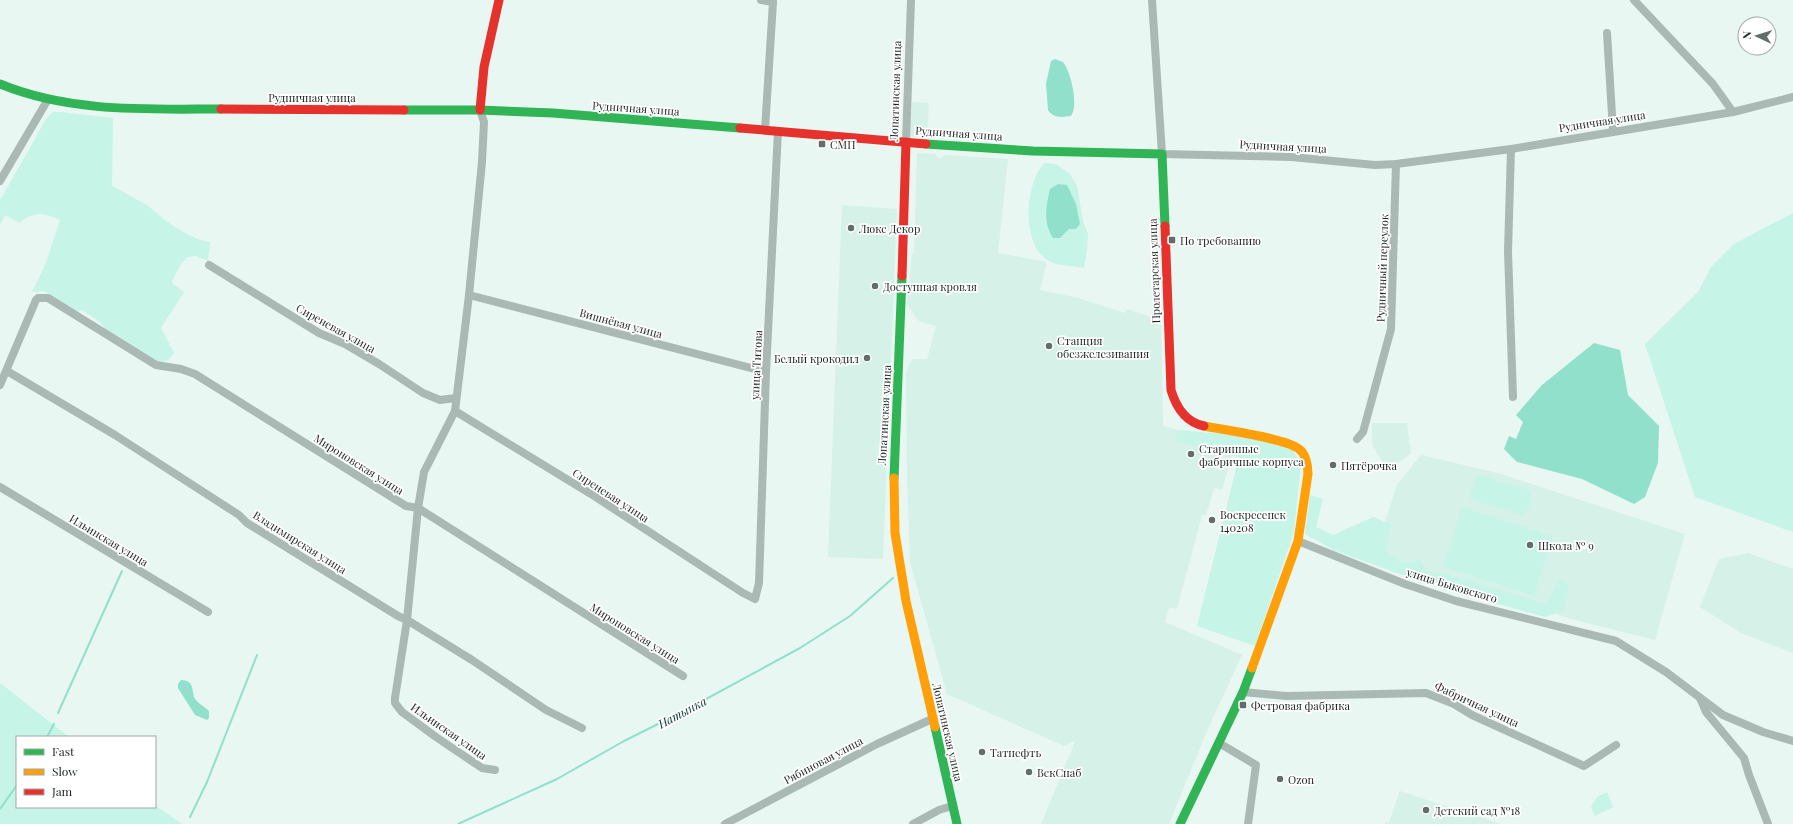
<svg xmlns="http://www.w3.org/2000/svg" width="1793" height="824" font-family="'Playfair Display',serif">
<rect width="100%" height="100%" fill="#e8f7f2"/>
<g fill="#d6f1e8">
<polygon points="912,102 929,103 927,137 910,136"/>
<polygon points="917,153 936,154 938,158 940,159 945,155 1008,159 998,253 1047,262 1040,290 1078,298 1125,313 1127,309 1161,320 1163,426 1178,430 1176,441 1232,455 1222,490 1214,488 1206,515 1202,515 1177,609 1169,608 1165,622 1242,655 1207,731 1169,824 1041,824 1075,741 1064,746 947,694 910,562 907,478 906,375 908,367 913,359 927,359 936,326 919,321 907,305 912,253 914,253"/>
<polygon points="842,205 897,209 883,559 828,557"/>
<polygon points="1372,423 1407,423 1411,454 1387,469 1372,445"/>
<polygon points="1421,455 1498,473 1685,534 1655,640 1571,619 1374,556 1397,485"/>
<polygon points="1748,553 1793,569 1793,653 1741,633 1700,607 1719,559"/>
<polygon points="1400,791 1418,797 1501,824 1385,824 1385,822 1389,822"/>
</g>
<g fill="#c6f4e7" fill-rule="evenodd">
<path d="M53,112H60L113,118L112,186L147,205L167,222L185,233L200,240L210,242L208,261L196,256L187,257L181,264L172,281L173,284L184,292L161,328L174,353L168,360L159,362L150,358L108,332L100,322L82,310L76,312L44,291L32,292L46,263L60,220C44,212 32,212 19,223L5,215L0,225V200L28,151C35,141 44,118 53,112Z"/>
<path d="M1044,163L1056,164L1070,174L1077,186L1083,221L1088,234L1087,250L1084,268C1074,266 1062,266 1053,263C1023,251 1025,200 1036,176C1038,172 1041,167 1044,163ZM1058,184L1067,185L1076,204L1069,229L1060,237Z"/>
<polygon points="1793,213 1793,532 1695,497 1645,344 1698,292 1711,267 1734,244"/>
<polygon points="1178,430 1234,435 1291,447 1301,464 1294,532 1255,646 1197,626 1239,457 1175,441"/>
<path d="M1480,475L1530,490C1533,497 1529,512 1523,516L1471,499L1470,496L1477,476Z"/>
<polygon points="1310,495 1323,499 1316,527 1333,535 1373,517 1391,524 1385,551 1402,564 1419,559 1428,572 1448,574 1547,604 1559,579 1569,585 1563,611 1545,617 1430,585 1336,551 1305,534"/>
<polygon points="1462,507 1553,536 1534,596 1443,567"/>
<polygon points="0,683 69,737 17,737 17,807 155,807 155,805 182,824 0,824"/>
<polygon points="1607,792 1613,807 1595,816 1591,807 1597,797"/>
</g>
<g fill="#90e0cc">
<path d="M1055,59L1063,62C1071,72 1079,106 1071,116C1063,117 1054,119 1048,110L1046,84L1051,61Z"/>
<path d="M1058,184L1067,185L1076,204L1080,224L1076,229H1069L1060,238H1053C1043,222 1046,207 1050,189Z"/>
<polygon points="1594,343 1620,350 1628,395 1659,426 1658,463 1645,497 1634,504 1582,479 1517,462 1504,449 1509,436 1516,439 1523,422 1516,415 1542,385"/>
<path d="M181,680C197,681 190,693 196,700C199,704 205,707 209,711V718L207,720L195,715L178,688V684Z"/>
</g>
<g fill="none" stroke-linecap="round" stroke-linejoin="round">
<g stroke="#90e0cc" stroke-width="2">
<polyline points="58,713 122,571"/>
<polyline points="47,737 54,724"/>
<polyline points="0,809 17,785"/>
<polyline points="190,817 207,782 257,655"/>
<polyline points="458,824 557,779 624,741 684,711 800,648 850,616 893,578"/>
</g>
<g stroke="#abb9b5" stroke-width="8">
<polyline points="761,0 773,2 765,130"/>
<polyline points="1152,0 1162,154 1291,157 1375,165 1396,164 1511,149 1733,112 1793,97"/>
<polyline points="1634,0 1713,84 1733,112"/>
<polyline points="1607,33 1613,131"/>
<polyline points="480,110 484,122 482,162 469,295 455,411 424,472 418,508 407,620 395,698 395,703 402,712 436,737 482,768 495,770"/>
<polyline points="906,142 911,0"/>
<polyline points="1511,149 1508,251 1513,397"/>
<polyline points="0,181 47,101"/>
<polyline points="209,265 319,333 345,344 379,364 423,393 440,400 456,398"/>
<polyline points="469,295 766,372"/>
<polyline points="7,371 115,435 239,515 247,523 398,616 407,620 472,660 546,710 582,728"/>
<polyline points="0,385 36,300 38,298 48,298 156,365 181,369 195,374 406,506 418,508 683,676"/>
<polyline points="455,411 591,494 743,593 755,599 759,583 766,372 778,131"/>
<polyline points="1357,439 1363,432 1391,329 1396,164"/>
<polyline points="0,487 208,612"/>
<polyline points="1298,541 1405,584 1456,601 1616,641 1666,672 1723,715 1763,732 1793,741"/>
<polyline points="1243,692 1286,696 1426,693 1454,704 1472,715 1584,766 1616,745"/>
<polyline points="1700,698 1706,712 1744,758 1749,775 1768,824"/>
<polyline points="1219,743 1256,765 1248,824"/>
<polyline points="725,824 877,744 932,719"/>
<polyline points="913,824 939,810 952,806"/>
</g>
<g stroke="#30b455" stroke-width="9">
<path d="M0,84C70,113 147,109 221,109"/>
<polyline points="404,110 480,110 553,113 740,128"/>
<polyline points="926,144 1033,151 1162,154 1165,226"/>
<polyline points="894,478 902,276"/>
<polyline points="935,727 957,824"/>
<polyline points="1180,824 1243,692 1252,668"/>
</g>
<g stroke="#ff9f0a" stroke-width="9">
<path d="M1204,426C1224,430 1285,438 1299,449C1306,454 1308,466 1308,474L1298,541L1252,668"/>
<polyline points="894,478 895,533 906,601 935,727"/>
</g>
<g stroke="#e5322d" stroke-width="9">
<polyline points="221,109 404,110"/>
<polyline points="480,110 484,67 499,0"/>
<polyline points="740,128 926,144"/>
<path d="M1165,226L1171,390C1176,407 1185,422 1204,426"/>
<polyline points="902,276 906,142"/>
</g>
</g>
<g fill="#626e6a" stroke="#fff" stroke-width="1.5">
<rect x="818" y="140" width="8" height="8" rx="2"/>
<circle cx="851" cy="228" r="4"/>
<rect x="1168" y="236" width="8" height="8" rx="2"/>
<circle cx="875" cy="286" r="4"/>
<circle cx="1049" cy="346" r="4"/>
<circle cx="867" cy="358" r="4"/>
<circle cx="1191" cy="454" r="4"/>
<circle cx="1333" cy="465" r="4"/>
<circle cx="1212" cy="520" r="4"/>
<circle cx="1530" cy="545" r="4"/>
<rect x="1239" y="701" width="8" height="8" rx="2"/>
<circle cx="982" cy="752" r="4"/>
<circle cx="1029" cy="772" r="4"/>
<circle cx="1280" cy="779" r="4"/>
<circle cx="1426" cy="810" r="4"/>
</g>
<g text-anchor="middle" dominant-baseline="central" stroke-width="3.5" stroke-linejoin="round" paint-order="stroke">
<g font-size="11" fill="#1a2421" stroke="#fff">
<text transform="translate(895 91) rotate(-88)">Лопатинская улица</text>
<text x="312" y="97">Рудничная улица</text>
<text transform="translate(636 108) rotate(4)">Рудничная улица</text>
<text transform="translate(1602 121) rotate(-9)">Рудничная улица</text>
<text transform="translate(959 133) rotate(4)">Рудничная улица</text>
<text transform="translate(1283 146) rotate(3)">Рудничная улица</text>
<text transform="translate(1382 268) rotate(-88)">Рудничный переулок</text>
<text transform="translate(1154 271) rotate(-92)">Пролетарская улица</text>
<text transform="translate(621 323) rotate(15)">Вишнёвая улица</text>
<text transform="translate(336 328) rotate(29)">Сиреневая улица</text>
<text transform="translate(756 365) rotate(-87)">улица Титова</text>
<text transform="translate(884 415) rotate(-87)">Лопатинская улица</text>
<text transform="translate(359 464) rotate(32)">Мироновская улица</text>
<text transform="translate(611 495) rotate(33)">Сиреневая улица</text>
<text transform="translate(109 540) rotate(31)">Ильинская улица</text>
<text transform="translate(300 542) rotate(32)">Владимирская улица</text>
<text transform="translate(1452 585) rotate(17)">улица Быковского</text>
<text transform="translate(635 633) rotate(32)">Мироновская улица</text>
<text transform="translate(1477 704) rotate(25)">Фабричная улица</text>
<text transform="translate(449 731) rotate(35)">Ильинская улица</text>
<text transform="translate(948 732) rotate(77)">Лопатинская улица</text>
<text transform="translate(823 760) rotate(-28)">Рябиновая улица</text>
</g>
<g font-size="11" fill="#1a2421" stroke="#fff" text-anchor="start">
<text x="830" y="144">СМП</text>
<text x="859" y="228">Люкс Декор</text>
<text x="1180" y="240">По требованию</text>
<text x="883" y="286">Доступная кровля</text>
<text x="1057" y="340">Станция<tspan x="1057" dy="13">обезжелезивания</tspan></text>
<text x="859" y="358" text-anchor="end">Белый крокодил</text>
<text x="1199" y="448">Старинные<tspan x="1199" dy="13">фабричные корпуса</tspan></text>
<text x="1341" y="465">Пятёрочка</text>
<text x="1220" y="514">Воскресенск<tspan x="1220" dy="13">140208</tspan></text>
<text x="1538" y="545">Школа № 9</text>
<text x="1251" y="705">Фетровая фабрика</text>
<text x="990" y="752">Татнефть</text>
<text x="1037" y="772">ВскСнаб</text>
<text x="1288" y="779">Ozon</text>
<text x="1434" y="810">Детский сад №18</text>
</g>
<g font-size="12" font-style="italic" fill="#03382e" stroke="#fff">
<text transform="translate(682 712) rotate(-28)">Натынка</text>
</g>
</g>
<rect x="16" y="736" width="140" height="72" fill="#ffffff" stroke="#a3a7a6"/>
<rect x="24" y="749" width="20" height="6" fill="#30b455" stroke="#a3a7a6"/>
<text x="52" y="756" font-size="12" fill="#1a2421">Fast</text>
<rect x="24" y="769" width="20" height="6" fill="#ff9f0a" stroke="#a3a7a6"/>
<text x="52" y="776" font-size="12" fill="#1a2421">Slow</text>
<rect x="24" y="789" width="20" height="6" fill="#e5322d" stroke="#a3a7a6"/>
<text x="52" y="796" font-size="12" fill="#1a2421">Jam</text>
<g transform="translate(1757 36) rotate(274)"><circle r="19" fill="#ffffff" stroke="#a3a7a6"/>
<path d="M0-3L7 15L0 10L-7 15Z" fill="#626e6a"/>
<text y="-6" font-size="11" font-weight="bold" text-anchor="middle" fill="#1a2421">N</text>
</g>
</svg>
